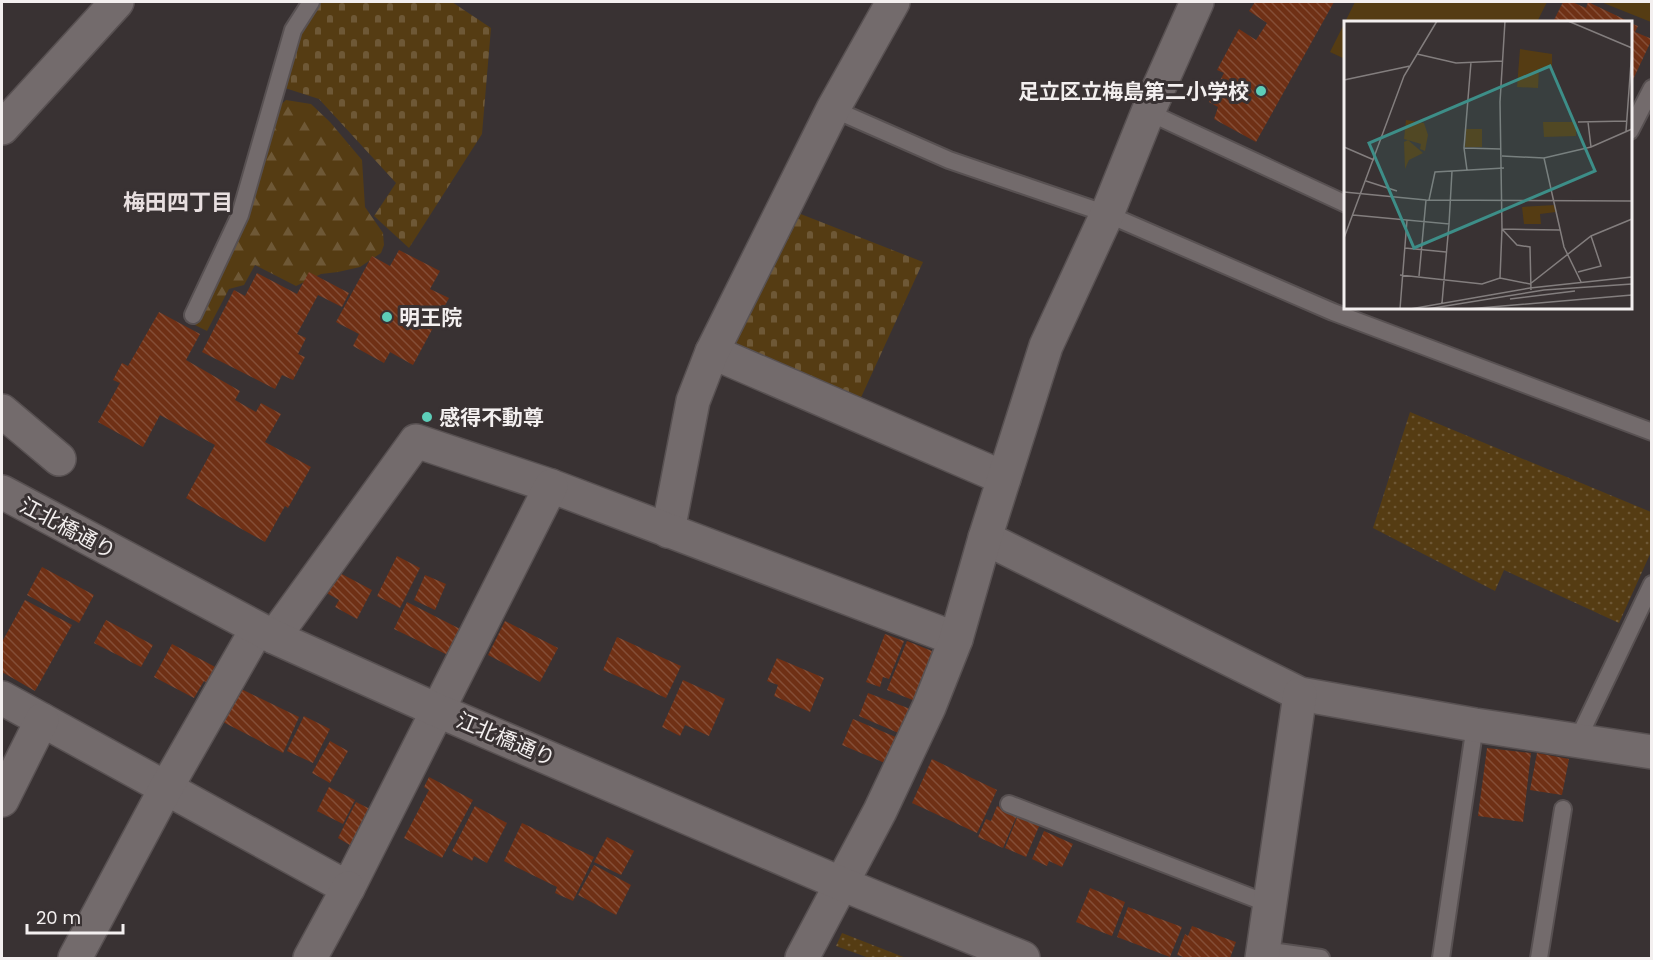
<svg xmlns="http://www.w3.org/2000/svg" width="1653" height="960" font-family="Poppins,'Noto Sans JP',sans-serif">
<defs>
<pattern id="forest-firs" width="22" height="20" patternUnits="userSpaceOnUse" patternTransform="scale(1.5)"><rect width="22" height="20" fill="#553c13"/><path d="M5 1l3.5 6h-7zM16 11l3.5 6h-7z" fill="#6e5836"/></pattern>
<pattern id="cemetery-stones" width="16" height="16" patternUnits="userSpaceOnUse" patternTransform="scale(1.5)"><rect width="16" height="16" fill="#553c13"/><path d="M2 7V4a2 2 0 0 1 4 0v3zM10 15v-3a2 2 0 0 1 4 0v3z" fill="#6e5836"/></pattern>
<pattern id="park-dots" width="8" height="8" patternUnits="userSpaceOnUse" patternTransform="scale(1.5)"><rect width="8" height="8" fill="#553c13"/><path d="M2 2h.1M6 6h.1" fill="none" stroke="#6e5836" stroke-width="1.8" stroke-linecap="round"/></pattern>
<pattern id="building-back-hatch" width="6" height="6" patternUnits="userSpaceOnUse" patternTransform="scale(1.5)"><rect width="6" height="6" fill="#6f3015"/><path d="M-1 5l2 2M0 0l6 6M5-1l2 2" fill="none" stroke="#844e37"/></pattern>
</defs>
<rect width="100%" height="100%" fill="#393233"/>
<g fill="#553c13">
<polygon points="1355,2 1547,2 1537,22 1346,22 1345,59 1330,52"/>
<polygon points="1601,2 1651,2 1651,22"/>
</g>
<polygon fill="url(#forest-firs)" points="286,100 311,104 330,122 362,160 365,207 383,233 384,245 381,253 360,267 338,272 321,274 296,286 255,265 244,285 229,289 207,331 193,324 246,215 276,109"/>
<g fill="url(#cemetery-stones)">
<polygon points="321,2 452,2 491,28 482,134 409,248 374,216 396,183 319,99 285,88 296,39"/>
<polygon points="793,211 923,262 858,404 730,347"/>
</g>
<g fill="url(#park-dots)">
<polygon points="1410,412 1651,512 1651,552 1619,623 1504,570 1495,591 1373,528"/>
<polygon points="842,933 906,958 869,958 836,946"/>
</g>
<g fill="url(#building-back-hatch)">
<polygon points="1255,2 1334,2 1256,142 1214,119 1218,107 1209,102 1224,73 1217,70 1239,29 1256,40 1267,23 1249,11"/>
<polygon points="1563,2 1572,2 1586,8 1588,2 1630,22 1553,22"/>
<polygon points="1630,23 1638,26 1635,32 1652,39 1630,86"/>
<polygon points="399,250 440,271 430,289 449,298 413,365 390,352 384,363 353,346 359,334 336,322 372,256 390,266"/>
<polygon points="309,272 349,293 342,307 318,295 297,334 306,338 298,354 305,357 293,380 282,375 275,389 202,352 234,290 245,296 257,273 297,294"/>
<polygon points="159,312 200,334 186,360 240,391 235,400 256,412 261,403 281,414 265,442 311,467 288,508 285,506 265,542 186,498 215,445 160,415 143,447 98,422 120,383 113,380 122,363 128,366"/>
<polygon points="397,556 420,568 400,608 377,596"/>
<polygon points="42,567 94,595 79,623 27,595"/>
<polygon points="336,571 372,590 357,619 335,607 339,600 325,592"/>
<polygon points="425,575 446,584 435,610 414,600"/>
<polygon points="25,600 72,625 35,691 2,672 2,642"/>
<polygon points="407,602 466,632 454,658 394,629"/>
<polygon points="106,620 153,645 141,667 94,643"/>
<polygon points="505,621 558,648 540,682 488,655"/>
<polygon points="885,634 904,641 889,679 883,677 880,687 866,682"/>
<polygon points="617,637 681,666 666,698 603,670"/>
<polygon points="907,641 937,653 918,702 887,690"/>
<polygon points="172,644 219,669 210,685 204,681 194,698 154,677"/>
<polygon points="777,658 824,678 810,712 774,696 778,685 767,681"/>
<polygon points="683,680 725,699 709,736 685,725 680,736 662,727"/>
<polygon points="239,688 299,717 283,753 223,722"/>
<polygon points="868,693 913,710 903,735 859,716"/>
<polygon points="304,716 330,729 313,763 287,751"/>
<polygon points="853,719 898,738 887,764 842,745"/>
<polygon points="330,741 348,751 330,783 312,773"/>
<polygon points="1487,748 1531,753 1523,822 1478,816"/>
<polygon points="1537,753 1569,759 1562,795 1530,790"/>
<polygon points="932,759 997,790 977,833 912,803"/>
<polygon points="429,777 473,800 442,858 404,838 429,790 424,787"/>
<polygon points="329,787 355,800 343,824 317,811"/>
<polygon points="356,802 374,811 355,848 338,838"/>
<polygon points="475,806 507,823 487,863 474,856 472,861 452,851"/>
<polygon points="997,806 1017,815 1003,848 978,837 986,819 991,821"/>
<polygon points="1018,815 1040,824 1026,857 1005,848"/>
<polygon points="522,823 594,857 573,901 555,893 557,887 504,861"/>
<polygon points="1044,831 1073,844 1062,867 1049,861 1047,866 1032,859"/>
<polygon points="607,837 634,851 621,875 594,862"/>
<polygon points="594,865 631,885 616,915 578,895"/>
<polygon points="1090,888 1125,902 1112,936 1076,922"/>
<polygon points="1128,907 1182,927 1170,957 1117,937"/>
<polygon points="1192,926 1236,942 1230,958 1187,958 1177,955 1185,934 1188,936"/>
</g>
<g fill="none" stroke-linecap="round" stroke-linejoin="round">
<g stroke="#585152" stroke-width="20">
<g id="service">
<polyline points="833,109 949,160 1107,214 1333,312 1652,432"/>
<polyline points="1148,112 1346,204"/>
<polyline points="1630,131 1652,88"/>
<polyline points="193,315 240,215 293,30 311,2"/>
<polyline points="1577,741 1652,584"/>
<polyline points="1009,804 1269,904"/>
<polyline points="1264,950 1321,958"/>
<polyline points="1441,958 1475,725"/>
<polyline points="1539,958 1563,809"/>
</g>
</g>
<g stroke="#585152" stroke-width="36">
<g id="minor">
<polyline points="712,352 1004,478"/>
<polyline points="2,411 59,459"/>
<polyline points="668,531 693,401 712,352 833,109 893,2"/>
<polyline points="985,538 1300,694 1475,725 1652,752"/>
<polyline points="274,637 416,441 551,486 956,639"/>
<polyline points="2,698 348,888 551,486"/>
<polyline points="2,800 42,720"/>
<polyline points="75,958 166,788 257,629"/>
<polyline points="310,958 348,888"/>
<polyline points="802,958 880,811 929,707 956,639 985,538 1046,346 1107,214 1148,112 1197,2"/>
<polyline points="1262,958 1300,694"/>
</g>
</g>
<g stroke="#585152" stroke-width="36">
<polyline id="tertiary" points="2,128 117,2"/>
</g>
<g stroke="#585152" stroke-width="36">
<polyline id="secondary" points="2,492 274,637 439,711 842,884 1023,958"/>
</g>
<use href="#service" stroke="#736b6c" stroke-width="16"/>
<use href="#minor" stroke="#736b6c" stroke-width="33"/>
<use href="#tertiary" stroke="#736b6c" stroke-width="33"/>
<use href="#secondary" stroke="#736b6c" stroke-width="33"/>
</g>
<g fill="#5dceb9" stroke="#393233" stroke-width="2">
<circle cx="1261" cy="91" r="6"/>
<circle cx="387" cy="317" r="6"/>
<circle cx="427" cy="417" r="6"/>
</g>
<g text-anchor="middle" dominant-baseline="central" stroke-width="6" stroke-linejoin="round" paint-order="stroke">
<g font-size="21" font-weight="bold" fill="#f3efef" stroke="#393233" text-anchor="start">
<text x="1249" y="91" text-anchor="end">足立区立梅島第二小学校</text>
<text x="399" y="317">明王院</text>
<text x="439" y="417">感得不動尊</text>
</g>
<g font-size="21" fill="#f3efef" stroke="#393233">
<text transform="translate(68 528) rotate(28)">江北橋通り</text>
<text transform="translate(506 739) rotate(23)">江北橋通り</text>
</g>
<g font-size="22" font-weight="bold" fill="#e8dfe0" stroke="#393233">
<text x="178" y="202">梅田四丁目</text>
</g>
</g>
<g transform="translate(1344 21)">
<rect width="288" height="288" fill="#393233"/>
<path d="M176,28L208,33V47L195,48L194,67L173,66Z" fill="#553c13"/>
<path d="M64,119L79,132L65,139L61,148L60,121Z" fill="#553c13"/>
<path d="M62,99L80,102L84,114L81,130L76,128L77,123L60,118ZM122,108H138V126H121Z" fill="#553c13"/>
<path d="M199,101H232V115L200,116ZM211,184L212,191L196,193L197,203H180L178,186L161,187Z" fill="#553c13"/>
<path fill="none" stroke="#837e7e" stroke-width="1.5" d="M161,0L156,81L158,208L173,224L186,226L187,269M224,0L288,27M73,33L112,42L158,40M0,59L66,45M234,101L283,100M244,101L247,126M282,110L288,28M0,126L30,139M120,127L157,128M158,135L200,137L247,126L288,108M200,137L220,226L237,261M123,149L120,127L127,41M22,160L53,170M0,171L82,179L288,180M85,179L91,151L160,147M9,194L105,203L108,150M0,217L60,55L93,0M61,227L102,231M234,251L257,245L247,215M56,254L138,263L156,257L186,263L247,215L288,198M75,255L82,179M156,257L158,208L216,209M166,278L231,270M98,282L105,203M56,288L63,199M66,288L186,267L288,256M83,288L200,269L288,263M123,288L288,274"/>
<path fill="#3d8e88" fill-opacity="0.15" stroke="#3d8e88" stroke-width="3" d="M206,45L251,150L70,227L25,122Z"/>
<rect width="288" height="288" fill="none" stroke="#f3efef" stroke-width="3"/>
</g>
<rect width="1653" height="960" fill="none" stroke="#f3efef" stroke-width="6"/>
<path d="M27 924v9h96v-9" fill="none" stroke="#f3efef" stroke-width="3"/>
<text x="36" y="924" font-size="18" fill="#f3efef" stroke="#393233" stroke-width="4.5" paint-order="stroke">20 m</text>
</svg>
